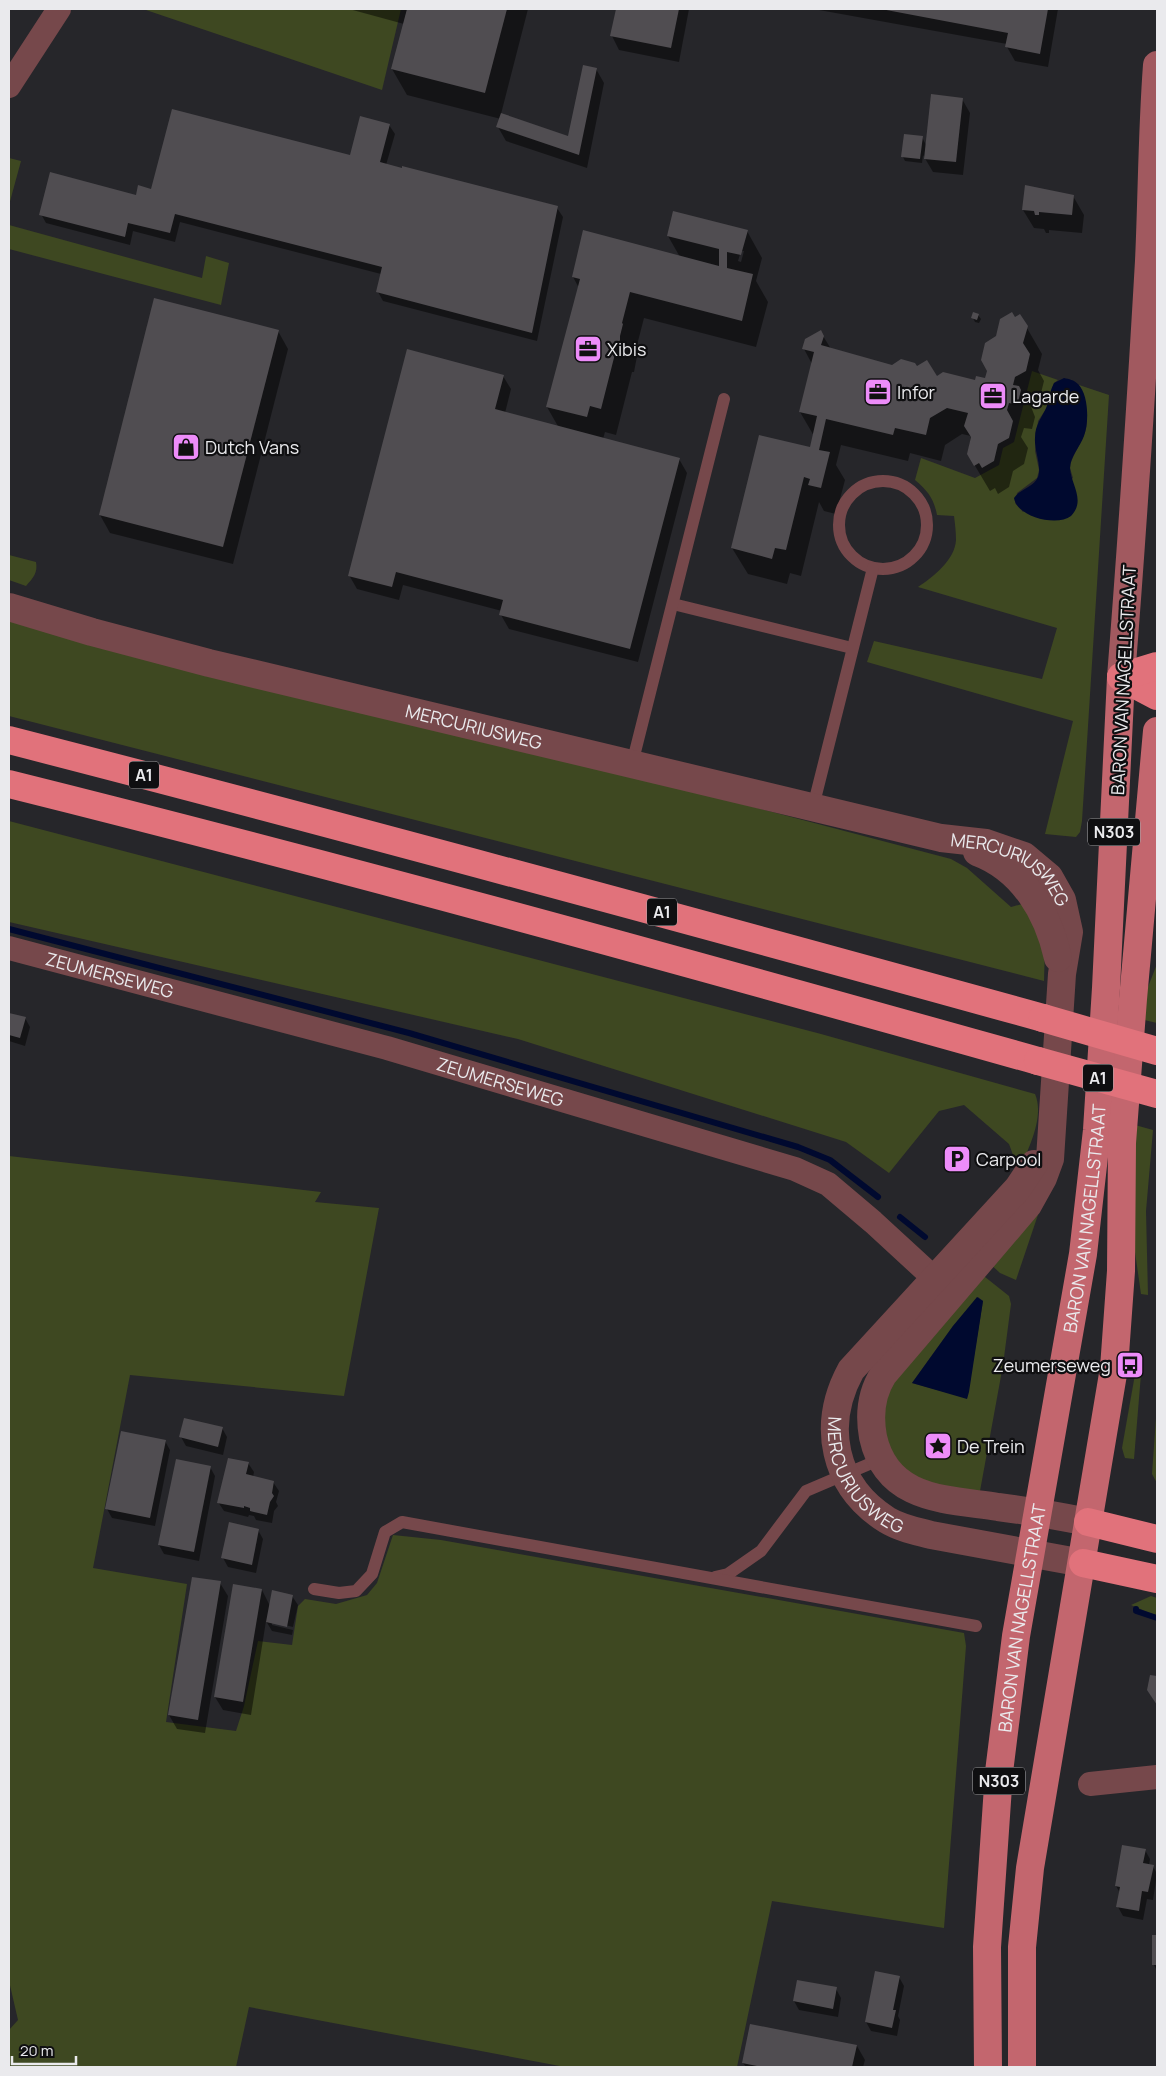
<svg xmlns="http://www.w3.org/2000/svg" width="1166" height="2076" font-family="Manrope,sans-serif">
<rect width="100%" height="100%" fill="#26262a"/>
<g fill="#3e4821" fill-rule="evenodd">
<polygon points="143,9 401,9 382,90"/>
<polygon points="9,158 21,161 9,205"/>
<polygon points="9,225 202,278 206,256 229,263 221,305 9,249"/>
<path d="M1032,371L1058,380L1054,383L1046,409L1038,421L1035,451L1039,470L1037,478L1017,493L1015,503L1023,512L1073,478L1070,468L1071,462C1075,451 1083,440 1086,429C1089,414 1085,397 1079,385L1109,395L1082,821L1080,832L1076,837L1045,834L1073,721L867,662L874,641L1042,679L1057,628L918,587C933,577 955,560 956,540C956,532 955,524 954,516L937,515C934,499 928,491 915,480L921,458L975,478L999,465L1003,448L1014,442Z"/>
<path d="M9,555L36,562C38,573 33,578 26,586L9,580Z"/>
<polygon points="9,616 644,778 951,859 967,868 1011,907 1022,904 1045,944 1044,981 9,716"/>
<path d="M9,821L821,1034L1035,1094C1045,1117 1028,1149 1019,1171L1009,1144L964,1105L939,1111L889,1173L846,1142L518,1039L9,922Z"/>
<polygon points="1157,964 1157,1023 1140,1019 1146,992"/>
<polygon points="1135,1125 1153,1130 1146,1211 1148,1295 1141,1294 1128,1203"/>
<polygon points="9,1156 321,1192 315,1202 379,1208 344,1396 130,1375 93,1568 187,1584 166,1722 236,1731 244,1706 258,1641 292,1645 298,1606 305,1599 336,1604 367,1595 377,1583 393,1535 441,1540 964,1633 966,1646 944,1928 772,1901 737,2067 565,2067 249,2007 236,2067 9,2067 9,2030 18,2020 9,1981"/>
<polygon points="1044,1197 1016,1280 1000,1273 987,1261"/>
<path d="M980,1273L1009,1296L1011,1304L1003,1365L980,1491L952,1495L904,1475L881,1439V1396ZM978,1297L983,1301L967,1398L912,1383L953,1326Z"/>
<polygon points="1142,1362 1134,1459 1125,1458 1124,1455 1122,1448 1137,1363"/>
<polygon points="1157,1404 1157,1483 1152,1474"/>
<polygon points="1151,1596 1157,1598 1157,1616 1131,1605"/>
</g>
<g fill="#00092f">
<path d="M1064,378C1069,379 1074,380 1078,384C1089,395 1089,423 1084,436C1080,447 1070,457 1070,468C1071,485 1086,500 1071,516C1057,527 1017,517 1014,498C1020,489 1034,487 1038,477C1042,466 1034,450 1035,438C1035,424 1042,418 1047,406C1049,398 1050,391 1054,383Z"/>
<polygon points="977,1297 983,1301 969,1392 967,1399 912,1383 953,1326"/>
</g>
<g fill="#0007" fill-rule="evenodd">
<polygon points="349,9 528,9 501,114 569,137 596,69 604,83 587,168 506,141 498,127 501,119 407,95 392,69 404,24"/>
<polygon points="617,9 689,9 679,62 619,50 612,36"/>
<polygon points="818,9 1058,9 1048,67 1015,61 1007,47 1007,44 819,10"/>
<polygon points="962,99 970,113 963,175 933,172 923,155 922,163 905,161 903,157 905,136 922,137 926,145"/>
<polygon points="389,125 395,134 386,165 557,208 563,217 537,341 383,301 378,292 381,274 180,222 175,242 133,231 130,245 46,223 41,214 137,196 152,190 351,156"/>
<polygon points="1073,196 1084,215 1082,233 1049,230 1049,233 1046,233 1044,229 1034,228 1023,210"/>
<path d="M747,231L762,258L756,281L768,302L756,347L644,318L636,349L638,351L634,372H632L616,435L605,432L603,439L679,459L687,473L638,662L509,629L501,615L502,611L403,585L399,600L357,589L349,575L503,376L511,389L505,413L559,428L547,407L579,288L573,277L680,257L668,236ZM741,251H744L741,262L738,261Z"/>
<polygon points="978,315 981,319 979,323 975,322 973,318"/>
<polygon points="1020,316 1042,354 1038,370 1044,381 1040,397 1030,404 1035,417 1032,429 1024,428 1021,437 1028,448 1024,464 1013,471 1009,487 998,494 995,488 990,491 968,454 971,436 962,434 945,445 941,461 910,453 908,461 841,445 836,465 845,480 836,514 824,511 819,502 801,576 790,573 787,584 748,574 732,548 811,449 814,436 800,412 812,364 804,349 820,331 831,349 892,367 916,367 937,378 976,382 986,380 997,337"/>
<polygon points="278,331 288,349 233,564 110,533 100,515"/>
<polygon points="9,1014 25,1018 30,1027 25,1046 9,1041"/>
<polygon points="222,1428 227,1437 223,1455 186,1446 181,1437"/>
<polygon points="165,1441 170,1450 155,1526 112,1518 107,1509"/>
<polygon points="248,1463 254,1472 253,1477 273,1482 279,1491 276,1502 278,1506 274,1511 272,1523 256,1520 254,1516 249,1515 248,1517 224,1511 218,1502"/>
<polygon points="210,1467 215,1476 199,1561 164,1554 159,1545"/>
<polygon points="258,1530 263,1539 256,1573 228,1567 223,1558"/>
<polygon points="220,1583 228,1596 205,1733 177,1729 169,1715"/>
<polygon points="262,1590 270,1606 292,1596 298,1605 293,1627 272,1622 272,1625 293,1630 292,1635 272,1631 266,1621 251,1715 223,1710 215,1697"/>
<polygon points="1145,1850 1150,1859 1149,1865 1153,1866 1157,1874 1153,1900 1147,1899 1143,1920 1123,1916 1118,1907 1120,1893 1116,1886"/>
<polygon points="1154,1936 1157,1936 1157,1971 1154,1965"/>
<polygon points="876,1973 899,1977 904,1986 898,2016 900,2020 897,2036 871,2031 866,2022"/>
<polygon points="836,1989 841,1998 838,2017 799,2010 794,2001"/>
<polygon points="857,2046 865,2060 863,2067 746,2067 743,2063"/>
</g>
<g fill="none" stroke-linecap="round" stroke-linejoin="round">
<g stroke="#00092f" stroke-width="6">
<polyline points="9,929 409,1033 798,1147 830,1160 878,1197"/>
<polyline points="900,1217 925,1237"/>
<polyline points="1136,1609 1136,1611 1157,1618"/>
</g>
</g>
<g fill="#504d51">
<polygon points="407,9 507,9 485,93 391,69"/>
<polygon points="616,9 679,9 671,48 610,36"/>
<polygon points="881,9 1048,9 1040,54 1005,47 1008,33"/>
<polygon points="583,65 597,68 579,155 496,127 501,113 568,136"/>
<polygon points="931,94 963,98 956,162 924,159"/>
<polygon points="172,109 350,155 360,116 390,124 380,162 402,168 402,166 558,206 532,333 376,292 382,267 175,214 170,233 128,223 125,237 39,215 50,172 136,195 138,185 151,189"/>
<polygon points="904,134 923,136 920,159 901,157"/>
<polygon points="1025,185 1074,195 1072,215 1039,212 1039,215 1035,215 1034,211 1022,210"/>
<polygon points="673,211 748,230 741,255 727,252 727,268 753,274 742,321 630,292 622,323 623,324 620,336 620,347 617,346 601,409 590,406 587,417 546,407 580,279 572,277 583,230 719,266 719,249 667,236"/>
<polygon points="154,298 279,330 223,547 99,515"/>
<polygon points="973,312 979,314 977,320 971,318"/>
<polygon points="1012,312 1015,317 1020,314 1028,326 1023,343 1030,354 1026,371 1015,377 1013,385 1019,386 1021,390 1018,402 1014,404 1009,403 1007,410 1013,421 1009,438 998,444 994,461 982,468 979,463 974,466 967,454 971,437 964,426 968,413 947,408 930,418 926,435 895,428 893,435 826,419 819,450 830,452 821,488 808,485 810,479 804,477 786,550 775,548 772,559 731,548 759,435 810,447 817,416 799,412 814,352 802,349 805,339 821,330 824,336 821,345 892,365 901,359 915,363 917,366 927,360 937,376 943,372 975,380 976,376 985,378 987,371 981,360 985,343 996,336 1000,319"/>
<polygon points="407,349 504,375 495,409 680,458 630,649 499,615 503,600 396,572 392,587 348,576"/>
<polygon points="9,1013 26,1017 20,1038 9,1035"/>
<polygon points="184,1418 223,1427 218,1447 179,1437"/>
<polygon points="121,1431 166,1440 150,1518 105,1509"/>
<polygon points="228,1458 249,1462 246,1474 274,1481 272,1493 274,1496 270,1502 267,1515 250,1511 250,1508 244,1506 244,1508 217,1503"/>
<polygon points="176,1459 211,1466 194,1552 158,1545"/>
<polygon points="229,1522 259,1529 252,1565 221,1558"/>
<polygon points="192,1577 221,1581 198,1720 168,1715"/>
<polygon points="233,1584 262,1589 243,1702 214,1697"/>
<polygon points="272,1590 293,1595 287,1627 266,1622"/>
<polygon points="1150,1675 1157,1676 1157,1705 1147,1690"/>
<polygon points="1122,1845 1146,1849 1143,1863 1154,1865 1148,1892 1142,1891 1139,1911 1116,1907 1120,1887 1115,1886"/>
<rect x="1152" y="1935" width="5" height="30"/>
<polygon points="875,1971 900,1976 893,2010 896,2010 892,2028 865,2022"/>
<polygon points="797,1980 837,1987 833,2009 793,2001"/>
<polygon points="750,2024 857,2045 852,2067 762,2067 742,2063"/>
</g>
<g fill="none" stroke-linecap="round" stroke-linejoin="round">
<g stroke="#76484b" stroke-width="12">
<circle cx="883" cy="525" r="44"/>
<polyline points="673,604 852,648"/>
<polyline points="632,764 724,399"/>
<polyline points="813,807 873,568"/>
<polyline points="715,1577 728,1574 761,1551 806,1491 881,1459"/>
<polyline points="314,1589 339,1593 356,1591 372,1574 385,1532 402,1522 976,1626"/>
</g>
<g stroke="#76484b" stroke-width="24">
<polyline points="9,86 59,9"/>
<path id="s1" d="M9,948L387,1048L795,1169L828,1184L873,1222L948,1291"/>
<polyline points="1090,1784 1157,1777"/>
</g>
<g stroke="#76484b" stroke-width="28">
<path id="s2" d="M9,607L92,632L209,663L941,838L986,843L1024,856L1049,877L1062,900L1069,932L1062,974L1050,1159L1043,1178L1028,1205L883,1375C871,1394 869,1415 873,1437C887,1501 946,1499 998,1507C1029,1511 1058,1516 1088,1522"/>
<path d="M977,852C1023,869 1048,913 1058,958"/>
<path id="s3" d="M1034,1164L1018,1188L851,1370C821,1425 833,1486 887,1520C900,1528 916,1531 931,1535L1083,1563"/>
</g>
<path stroke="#a1595f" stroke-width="28" d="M1121,677C1132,539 1141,400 1149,261C1152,196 1152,131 1157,65"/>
<g stroke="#c3666e" stroke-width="28">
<path id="s4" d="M988,2067L987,1947L999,1772L1016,1636L1083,1254L1097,1130L1106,988L1121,677"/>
<polyline points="1022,2067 1022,1947 1030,1868 1114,1368 1121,1271 1122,1143 1133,999 1157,731"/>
</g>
<g stroke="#e1727b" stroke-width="28">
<polyline points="1121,677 1157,696"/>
<polyline points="1121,677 1157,666"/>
<path d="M9,740C355,829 699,923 1043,1018"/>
<path d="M9,784C354,870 696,965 1038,1061"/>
<polyline points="1088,1522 1157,1539"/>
<polyline points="1083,1563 1157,1579"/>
</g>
<g stroke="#e1727b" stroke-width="28">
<polyline points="1043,1018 1157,1051"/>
<polyline points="1038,1061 1157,1094"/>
</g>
</g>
<defs>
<g id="office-square" transform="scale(1.4375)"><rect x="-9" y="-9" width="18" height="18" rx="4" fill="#ed8cf9" stroke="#0f0f11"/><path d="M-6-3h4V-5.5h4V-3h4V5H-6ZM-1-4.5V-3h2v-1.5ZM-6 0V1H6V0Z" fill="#111"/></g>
<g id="shop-square" transform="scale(1.4375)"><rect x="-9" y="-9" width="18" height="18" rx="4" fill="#ed8cf9" stroke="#0f0f11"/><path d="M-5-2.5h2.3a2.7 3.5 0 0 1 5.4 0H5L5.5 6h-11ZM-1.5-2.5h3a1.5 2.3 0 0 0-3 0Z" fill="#111"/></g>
<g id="parking-square" transform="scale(1.4375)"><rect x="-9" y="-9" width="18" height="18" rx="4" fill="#ed8cf9" stroke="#0f0f11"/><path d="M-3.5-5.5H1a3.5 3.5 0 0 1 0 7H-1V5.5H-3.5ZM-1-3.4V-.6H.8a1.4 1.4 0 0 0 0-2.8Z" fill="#111"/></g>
<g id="bus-square" transform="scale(1.4375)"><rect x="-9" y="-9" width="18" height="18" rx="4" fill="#ed8cf9" stroke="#0f0f11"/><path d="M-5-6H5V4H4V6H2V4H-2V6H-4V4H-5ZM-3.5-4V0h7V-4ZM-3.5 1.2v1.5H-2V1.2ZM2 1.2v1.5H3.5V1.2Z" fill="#111"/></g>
<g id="sight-square" transform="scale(1.4375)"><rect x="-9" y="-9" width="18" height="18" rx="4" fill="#ed8cf9" stroke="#0f0f11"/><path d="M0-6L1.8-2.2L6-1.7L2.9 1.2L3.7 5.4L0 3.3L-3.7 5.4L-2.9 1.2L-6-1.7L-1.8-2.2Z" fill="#111"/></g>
</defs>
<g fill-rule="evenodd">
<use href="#office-square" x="588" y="349"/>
<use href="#office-square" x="878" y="392"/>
<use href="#office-square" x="993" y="396"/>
<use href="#shop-square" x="186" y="447"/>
<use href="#parking-square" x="957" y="1159"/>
<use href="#bus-square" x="1130" y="1365"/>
<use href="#sight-square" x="938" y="1446"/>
</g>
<g text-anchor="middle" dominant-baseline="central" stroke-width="4.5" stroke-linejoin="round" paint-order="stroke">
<g fill="#0f0f11" stroke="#a8a8ab" stroke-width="1">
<rect x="129" y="761.5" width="30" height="27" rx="4"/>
<rect x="1088" y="818.5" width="52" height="27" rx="4"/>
<rect x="647" y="898.5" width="30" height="27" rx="4"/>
<rect x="1083" y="1064.5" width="30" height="27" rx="4"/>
<rect x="973" y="1767.5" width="52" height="27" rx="4"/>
</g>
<g font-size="16" font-weight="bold" fill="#eaeaed">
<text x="144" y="775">A1</text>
<text x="1114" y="832">N303</text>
<text x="662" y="912">A1</text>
<text x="1098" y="1078">A1</text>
<text x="999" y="1781">N303</text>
</g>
<g font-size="18" fill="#eaeaed" stroke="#0f0f11" text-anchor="start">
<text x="607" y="349">Xibis</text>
<text x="897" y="392">Infor</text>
<text x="1012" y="396">Lagarde</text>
<text x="205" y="447">Dutch Vans</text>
<text x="976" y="1159">Carpool</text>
<text x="1111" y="1365" text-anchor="end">Zeumerseweg</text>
<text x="957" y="1446">De Trein</text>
</g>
<g font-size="18" fill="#eaeaed" stroke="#0f0f11">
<text transform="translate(1123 680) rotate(-87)">BARON VAN NAGELLSTRAAT</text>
<text stroke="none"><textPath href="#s2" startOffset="480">MERCURIUSWEG</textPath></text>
<text stroke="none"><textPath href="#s2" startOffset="1040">MERCURIUSWEG</textPath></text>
<text stroke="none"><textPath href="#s1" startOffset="104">ZEUMERSEWEG</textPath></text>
<text stroke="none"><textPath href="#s1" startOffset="509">ZEUMERSEWEG</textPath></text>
<text stroke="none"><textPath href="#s4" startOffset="856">BARON VAN NAGELLSTRAAT</textPath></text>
<text stroke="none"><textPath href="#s3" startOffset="395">MERCURIUSWEG</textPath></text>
<text stroke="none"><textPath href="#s4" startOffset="451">BARON VAN NAGELLSTRAAT</textPath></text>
</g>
</g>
<rect width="1166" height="2076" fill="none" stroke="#eaeaed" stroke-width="20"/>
<path d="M12 2056v8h64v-8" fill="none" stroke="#eaeaed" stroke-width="2.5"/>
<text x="20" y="2056" font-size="15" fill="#eaeaed" stroke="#0f0f11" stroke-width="4" paint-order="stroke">20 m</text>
</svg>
